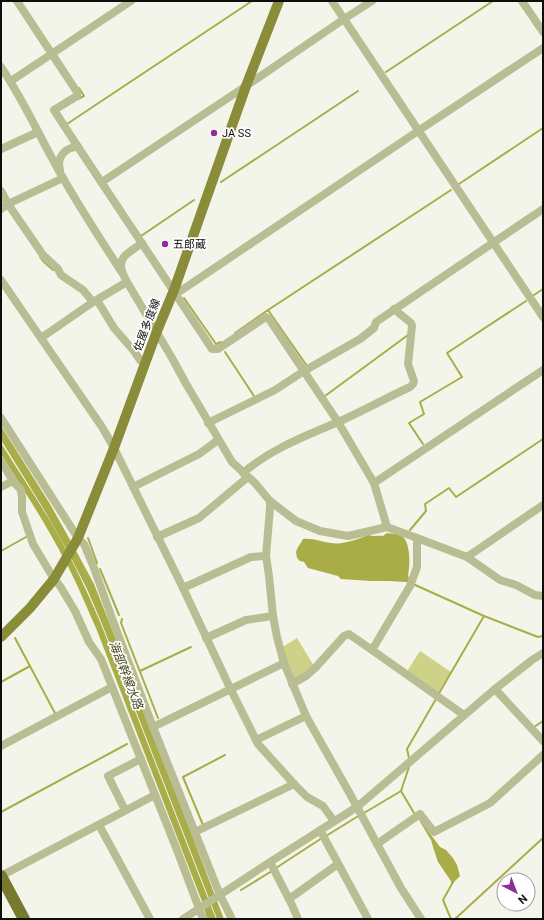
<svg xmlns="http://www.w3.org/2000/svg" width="544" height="920" font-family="Roboto,'Noto Sans JP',sans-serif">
<rect width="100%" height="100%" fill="#f4f5ea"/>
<g fill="#cdd288">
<polygon points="297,638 314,666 294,680 281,648"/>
<polygon points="420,651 451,672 437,694 406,673"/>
</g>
<g fill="#a9ad48">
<polygon points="1,426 50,504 73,545 94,584 151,728 224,919 217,919 102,624 87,589 68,552 43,508 1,440"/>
<path d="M1,443C24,480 49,516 69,555C81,578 91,601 101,624L216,919H207L203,904L96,628C86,606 77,583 65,561C46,524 23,489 1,454Z"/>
<path d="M387,533C391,534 398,533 402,536C411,543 410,566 408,576L410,580L408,583L406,582L388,581H371L341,579L338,576L308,568L304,562L300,561L297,558L296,552L297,549L303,539C314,538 321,542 331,543C344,545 357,539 369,535C374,537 378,535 383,536Z"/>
<polygon points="419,820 420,820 440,847 446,850 453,858 457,865 460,876 452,884 451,884 451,881 438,862 434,850 431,840"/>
</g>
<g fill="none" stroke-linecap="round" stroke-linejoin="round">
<g stroke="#a9ad48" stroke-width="2">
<polyline points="386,72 493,1"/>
<polyline points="78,99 84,96 79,88"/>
<polyline points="67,124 252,1"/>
<polyline points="221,182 358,91"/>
<polyline points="459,184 543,128"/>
<polyline points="141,236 194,200"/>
<polyline points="40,257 43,261 53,270"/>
<polyline points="534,295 543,289"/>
<polyline points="184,298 216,344 221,342"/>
<polyline points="268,310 451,190"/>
<polyline points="235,333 268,310 307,366"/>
<polyline points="225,352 254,396"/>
<polyline points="325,396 408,335"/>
<polyline points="423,444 409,423 424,414 420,402 462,377 447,353 526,301"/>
<polyline points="410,530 426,511 425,504 449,488 456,497 543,439"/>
<polyline points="88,538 97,563"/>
<polyline points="1,551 26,537"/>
<polyline points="100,569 119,615"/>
<polyline points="413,584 484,616 538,637 543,636"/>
<polyline points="122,619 121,623 158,718"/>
<polyline points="15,638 56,715"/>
<polyline points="140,671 191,647"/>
<polyline points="1,682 30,666"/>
<polyline points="438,695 484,616"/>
<polyline points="534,727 543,721"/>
<polyline points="409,758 407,749 436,699"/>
<polyline points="401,791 414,813"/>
<polyline points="1,812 127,744"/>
<polyline points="364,813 401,791 409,767"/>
<polyline points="204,824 203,825 183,777 225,755"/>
<polyline points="326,836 360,815"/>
<polyline points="276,868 322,838"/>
<polyline points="241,890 272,871"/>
<polyline points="451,919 443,900 453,882"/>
<polyline points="455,919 543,838"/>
</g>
<g stroke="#b9bd93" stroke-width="8">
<polyline points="17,1 77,92 77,96 54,110 78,147 212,349 218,349 266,317 269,319 338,422 374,483 387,527"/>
<polyline points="332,1 543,317"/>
<polyline points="522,1 543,32"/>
<path d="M1,67C25,102 42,142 63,178C82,211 102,242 123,274L127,282L172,358L185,382L232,462L255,483L270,501L296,521L320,531L348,536L387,527L417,538V567L410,586L372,650L464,715"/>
<polyline points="11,81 131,1"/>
<polyline points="1,149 38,132"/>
<path d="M60,170C56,158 65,147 78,147"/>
<polyline points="102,182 246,86 344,19 372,1"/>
<polyline points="1,191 8,204 43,255 58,269 61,275 83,290 93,302"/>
<polyline points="1,209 8,204 63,178"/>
<path d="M122,271C117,256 132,251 142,243"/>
<polyline points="1,280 102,427 114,448 183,588 231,690 258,744 294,784 307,797 323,806 334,821"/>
<polyline points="176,294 418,131 543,48"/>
<polyline points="97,300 114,328 134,351 140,360 145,363"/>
<polyline points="41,338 93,302 127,282"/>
<polyline points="1,418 78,538 84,544 94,568 113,621 153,727 220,895 232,919"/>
<polyline points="208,423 275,390 304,371 360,339 374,328 376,322 543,209"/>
<polyline points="1,461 13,481 21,490 22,497 22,512 33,544 54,579 60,586 75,611 89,642 101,659 177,850 203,919"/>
<path d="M243,473C271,449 305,436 338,422C363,411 386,398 410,387L413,384L414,381L408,364L412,326L411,323L394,309"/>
<polyline points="374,483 543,370"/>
<polyline points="1,487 13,481"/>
<polyline points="133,487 199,454 218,440"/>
<polyline points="270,501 270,508 266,556 269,576 273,616 277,637 284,663 306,716 350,794 401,888 421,919"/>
<polyline points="157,537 199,518 248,477"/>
<polyline points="417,538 467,557 500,580 516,585 535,595 543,596"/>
<polyline points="467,557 543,505"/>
<polyline points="183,588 251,557 266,556"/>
<polyline points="206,638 246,620 273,616"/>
<polyline points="292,684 306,676 316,667 344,636 349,634 372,650"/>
<polyline points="495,689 543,741"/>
<polyline points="153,727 284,663"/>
<polyline points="256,740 306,716"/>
<polyline points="1,746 112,687"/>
<polyline points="125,810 108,776 141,759"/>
<polyline points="99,825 150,919"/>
<polyline points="320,830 368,919"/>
<polyline points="195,832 294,784"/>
<polyline points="377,844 420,814 434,832 490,803 543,755"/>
<polyline points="270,862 292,905 298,919"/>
<polyline points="1,876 155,795"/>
<polyline points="289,899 338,864"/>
<polyline points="183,919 270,862 357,807 495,689 532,660 543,653"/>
</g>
<polyline stroke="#898d3a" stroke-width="10" points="1,637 30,608 54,579 78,538 114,448 157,331 174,290 246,86 279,1"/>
<polyline stroke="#777a2d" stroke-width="12" points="1,876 24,919"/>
</g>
<g fill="#8e2f98" stroke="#fff" stroke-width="1.5">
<circle cx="214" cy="133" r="4"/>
<circle cx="165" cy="244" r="4"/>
</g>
<g text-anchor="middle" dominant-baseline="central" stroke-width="3.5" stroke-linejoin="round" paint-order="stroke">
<g font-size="11" fill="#0e0e0b" stroke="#fff" text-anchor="start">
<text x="222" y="133">JA SS</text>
<text x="173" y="244">五郎蔵</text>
</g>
<g font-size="11" fill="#0e0e0b" stroke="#fff">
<text transform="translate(147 325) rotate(-69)">佐屋多度線</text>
</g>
<g font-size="12" font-style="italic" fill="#44461c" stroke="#fff">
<text transform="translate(126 675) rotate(69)">海部幹線水路</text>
</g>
</g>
<rect width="544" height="920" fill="none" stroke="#0e0e0b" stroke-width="4"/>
<g transform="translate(516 892) rotate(138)"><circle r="19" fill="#ffffff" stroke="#9f9f9d"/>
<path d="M0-3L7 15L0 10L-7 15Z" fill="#8e2f98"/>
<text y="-6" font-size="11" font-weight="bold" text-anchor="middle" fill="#0e0e0b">N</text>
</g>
</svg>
